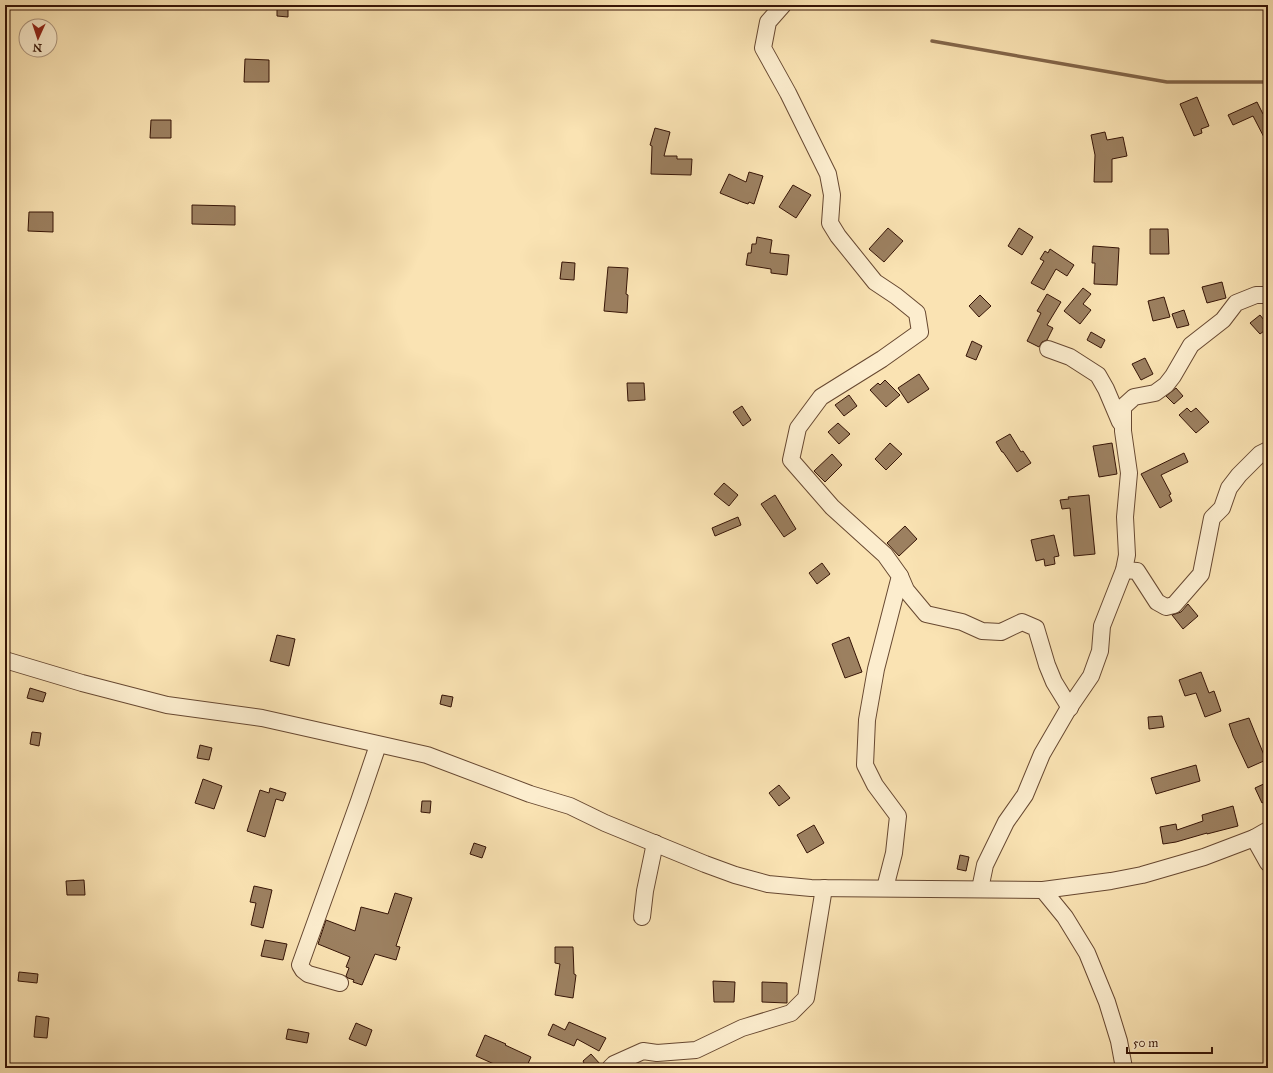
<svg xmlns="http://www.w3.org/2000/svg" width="1273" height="1073" font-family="'IM FELL Great Primer',serif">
<rect width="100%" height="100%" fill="#fae3b3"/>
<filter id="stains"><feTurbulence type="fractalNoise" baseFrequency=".005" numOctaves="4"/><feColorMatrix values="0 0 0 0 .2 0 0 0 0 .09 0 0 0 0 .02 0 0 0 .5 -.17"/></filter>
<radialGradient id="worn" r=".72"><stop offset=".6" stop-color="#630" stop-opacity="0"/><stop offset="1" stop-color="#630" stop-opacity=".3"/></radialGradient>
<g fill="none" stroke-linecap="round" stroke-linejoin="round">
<polyline stroke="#83664a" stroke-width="3.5" points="932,41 1167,82 1268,82"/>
</g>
<g fill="#9c8060" stroke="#361406">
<polygon points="277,8 288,8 288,17 277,16"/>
<polygon points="245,59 269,60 269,82 244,82"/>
<polygon points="1197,97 1209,126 1201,129 1202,133 1194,136 1180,104"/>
<polygon points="1257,102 1263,114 1268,111 1268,145 1253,116 1233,125 1228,115"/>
<polygon points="151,120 171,120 171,138 150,138"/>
<polygon points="655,128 670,132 664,156 677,156 677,159 692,159 691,175 651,174 652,146 650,145"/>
<polygon points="1105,132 1107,140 1123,137 1127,156 1112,159 1112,182 1094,182 1095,155 1091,135"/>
<polygon points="749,172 763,176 754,204 749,202 748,204 742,202 720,193 729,174 746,182"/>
<polygon points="793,185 811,195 796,218 779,207"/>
<polygon points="192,205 235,206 235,225 192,224"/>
<polygon points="29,212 53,212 53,232 28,231"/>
<polygon points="888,228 903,241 884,262 869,249"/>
<polygon points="1019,228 1033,237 1022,255 1008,246"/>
<polygon points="1150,229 1168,229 1169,254 1150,254"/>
<polygon points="757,237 772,240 770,253 789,255 787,275 771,273 771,269 746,265 748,253 751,253 752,244 756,244"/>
<polygon points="1093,246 1119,248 1117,285 1094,284 1095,263 1092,263"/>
<polygon points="1050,249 1074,265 1067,276 1056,269 1044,290 1031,283 1044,261 1040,259 1045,251 1048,253"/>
<polygon points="562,262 575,263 574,280 560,279"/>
<polygon points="608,267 628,268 626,294 628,295 627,313 604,311"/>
<polygon points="1222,282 1226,298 1207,303 1202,287"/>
<polygon points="1083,288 1091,294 1083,304 1091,310 1080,324 1064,311"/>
<polygon points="1047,294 1061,302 1047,325 1053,328 1047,340 1042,342 1039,347 1027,341 1041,313 1037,311"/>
<polygon points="980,295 991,306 979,317 969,306"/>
<polygon points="1164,297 1170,317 1153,321 1148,301"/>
<polygon points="1184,310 1189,325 1177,328 1172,314"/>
<polygon points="1260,315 1268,325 1268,328 1260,334 1250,323"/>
<polygon points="1091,332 1105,340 1101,348 1087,340"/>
<polygon points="972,341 982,346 976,360 966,356"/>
<polygon points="1145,358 1153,374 1141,380 1132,364"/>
<polygon points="919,374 929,389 908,403 898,388"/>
<polygon points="885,380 900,395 886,407 870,390 878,383 880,385"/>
<polygon points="627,383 644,383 645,400 628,401"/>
<polygon points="1176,388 1183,396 1174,404 1166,396"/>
<polygon points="849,395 857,406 844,416 835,405"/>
<polygon points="742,406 751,420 743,426 733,412"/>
<polygon points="1187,408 1191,412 1196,408 1209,422 1196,433 1179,415"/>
<polygon points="838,423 850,434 839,444 828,432"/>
<polygon points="1010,434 1021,452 1023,451 1031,463 1017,472 1003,452 1002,452 996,442"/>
<polygon points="890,443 902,454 886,470 875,459"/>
<polygon points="1112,443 1117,474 1099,477 1093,446"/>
<polygon points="1184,453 1188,462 1161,475 1171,494 1169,495 1172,501 1160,508 1141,474"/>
<polygon points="832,454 842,465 825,482 814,471"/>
<polygon points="724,483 738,495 729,506 714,494"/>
<polygon points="775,495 796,529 784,537 761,504"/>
<polygon points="1089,495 1095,554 1074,556 1070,508 1062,509 1060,500 1069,499 1068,497"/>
<polygon points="738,517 741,525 715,536 712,528"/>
<polygon points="905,526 917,539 899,556 887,543"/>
<polygon points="1054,535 1059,556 1054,557 1055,564 1045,566 1044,559 1036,561 1031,540"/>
<polygon points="822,563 830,574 817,584 809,573"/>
<polygon points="1188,604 1198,616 1183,629 1172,615 1181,612"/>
<polygon points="277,635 295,639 289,666 270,661"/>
<polygon points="849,637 862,672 845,678 832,644"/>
<polygon points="1201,672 1209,693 1214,691 1221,711 1205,717 1196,693 1185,696 1179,680"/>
<polygon points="30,688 46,693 43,702 27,698"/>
<polygon points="442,695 453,697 451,707 440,704"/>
<polygon points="1162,716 1164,727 1149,729 1148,717"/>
<polygon points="1249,718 1266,760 1248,768 1233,736 1229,724"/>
<polygon points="32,732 41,733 39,746 30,744"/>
<polygon points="200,745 212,748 209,760 197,758"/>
<polygon points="1196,765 1200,781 1156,794 1151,778"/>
<polygon points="203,779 222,786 214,809 195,803"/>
<polygon points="1268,782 1268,800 1262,803 1255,788"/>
<polygon points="779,785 790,798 779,806 769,793"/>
<polygon points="270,788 286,793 283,801 276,799 265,837 247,831 260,790 269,793"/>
<polygon points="422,801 431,801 430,813 421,812"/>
<polygon points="1233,806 1238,826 1207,834 1207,833 1176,842 1163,844 1160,827 1176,824 1177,830 1203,821 1202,815"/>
<polygon points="814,825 824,843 807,853 797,835"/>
<polygon points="474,843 486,847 482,858 470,854"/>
<polygon points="960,855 969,857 966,871 957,869"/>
<polygon points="84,880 85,895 67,895 66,881"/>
<polygon points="254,886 272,890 263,928 251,925 256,903 250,902"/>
<polygon points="395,893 412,898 396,946 400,947 396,960 375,954 362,985 353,982 354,980 348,978 346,976 349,968 346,967 350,957 318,944 326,920 355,931 361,907 388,914"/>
<polygon points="265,940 287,944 283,960 261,956"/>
<polygon points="555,947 573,947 574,974 576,975 573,998 555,995 560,964 555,963"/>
<polygon points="19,972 38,974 37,983 18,981"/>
<polygon points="713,981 735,982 734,1002 714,1002"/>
<polygon points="762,982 787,983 787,1003 762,1002"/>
<polygon points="36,1016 49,1018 47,1038 34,1037"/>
<polygon points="569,1022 606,1038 599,1051 577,1039 574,1046 548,1035 553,1024 565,1030"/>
<polygon points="356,1023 372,1030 366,1046 349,1039"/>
<polygon points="288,1029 309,1033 307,1043 286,1039"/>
<polygon points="485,1035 506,1044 505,1045 531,1057 526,1068 503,1068 476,1056"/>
<polygon points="591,1054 601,1065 601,1068 577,1068 584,1063 583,1061"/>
</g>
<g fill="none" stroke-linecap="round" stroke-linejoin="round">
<g stroke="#674831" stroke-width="18">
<g id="minor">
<polyline points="783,5 768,22 763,48 788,93 828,174 832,195 830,223 838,236 875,282 896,296 917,313 920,332 882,359 821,397 798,428 791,460 832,507 885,555 900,576 876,669 867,720 865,765 875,785 898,816 894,853 885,888"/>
<polyline points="1048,349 1070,357 1098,375 1106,389 1120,422"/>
<polyline points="1124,570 1137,571 1157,602 1166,607 1174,605 1201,574 1212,518 1222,508 1229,488 1239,475 1260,454 1268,450"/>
<polyline points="900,576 906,590 926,614 962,622 982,631 1001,632 1022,622 1036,628 1047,665 1054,682 1070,708"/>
<polyline points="5,660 82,683 167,705 262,718 427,755 530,794 570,806 605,823 705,864 735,875 768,884 811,888 1043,890 1111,881 1142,875 1204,857 1254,838 1268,830"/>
<polyline points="1254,838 1268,863"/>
<polyline points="980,889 985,865 1006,822 1025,795 1042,754 1067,711 1091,676 1100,651 1102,626 1124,570 1127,555 1125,517 1129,473 1123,431 1123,407 1134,397 1155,393 1166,385 1173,376 1191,345 1223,320 1236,303 1256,295 1268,295"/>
<polyline points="1043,890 1065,917 1087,953 1107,1002 1119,1041 1124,1068"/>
<polyline points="642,917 645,891 655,843"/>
<polyline points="340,983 308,974 303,970 300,965 359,801 378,745"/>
<polyline points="610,1068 614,1064 643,1051 657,1053 696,1050 742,1028 791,1013 806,998 824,888"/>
</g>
</g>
<use href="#minor" stroke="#fcedce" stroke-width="16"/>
</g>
<rect width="1273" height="1073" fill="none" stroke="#fae3b3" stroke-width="20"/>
<rect x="6" y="6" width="1261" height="1061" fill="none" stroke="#361406" stroke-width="2"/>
<rect x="10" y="10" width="1253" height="1053" fill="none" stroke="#361406"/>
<g transform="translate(38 38) rotate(183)"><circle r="19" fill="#fcedce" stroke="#ad967e"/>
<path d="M0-3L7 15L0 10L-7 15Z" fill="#8f2418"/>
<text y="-6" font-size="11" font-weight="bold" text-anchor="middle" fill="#361406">N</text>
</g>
<path d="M1127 1047v6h85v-6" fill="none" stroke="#361406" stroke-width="2"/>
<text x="1133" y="1047" font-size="12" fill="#361406" stroke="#fcedce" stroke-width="3" paint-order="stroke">50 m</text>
<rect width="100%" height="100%" filter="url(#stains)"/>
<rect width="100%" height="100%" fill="url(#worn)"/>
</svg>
